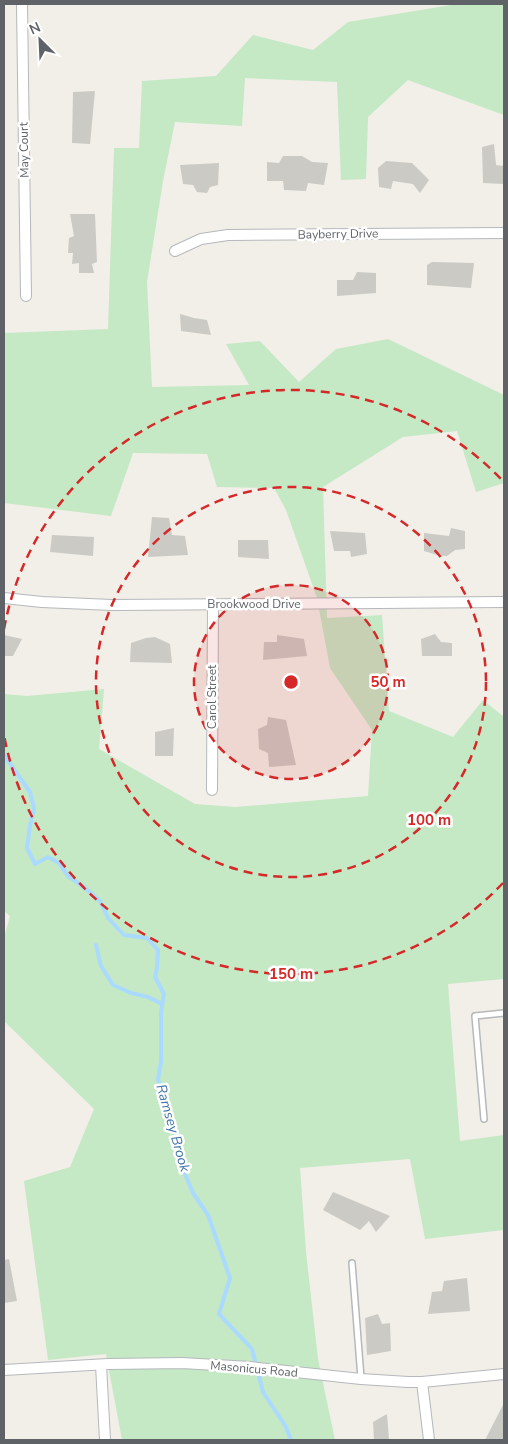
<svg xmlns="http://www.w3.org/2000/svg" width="508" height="1444" font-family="'Nunito Sans',sans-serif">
<rect width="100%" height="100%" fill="#f1efe8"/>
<polygon fill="#c5e8c5" points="457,4 504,4 504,115 408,80 368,117 366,179 341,180 337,82 245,78 242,126 175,122 163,181 147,282 152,387 249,385 226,344 260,341 299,382 336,349 388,339 504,395 504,483 476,492 457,431 403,437 323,487 327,618 382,615 389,711 453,737 483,700 504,717 504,979 448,984 460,1141 504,1135 504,1230 425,1239 410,1159 300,1168 306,1252 318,1359 335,1440 122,1440 106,1354 48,1360 24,1181 70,1167 94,1109 4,1021 4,938 10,916 4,911 4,694 27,696 104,689 99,749 195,804 235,807 368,796 372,730 330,668 317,598 286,510 274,488 217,487 207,454 133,453 111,516 4,503 4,333 108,329 114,148 139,148 142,81 216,76 253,35 313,50 348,22"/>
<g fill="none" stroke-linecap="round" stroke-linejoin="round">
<g stroke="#aadaff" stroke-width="4">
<polyline points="4,755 30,792 34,808 30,826 27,848 35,864 48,857 59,863 68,876 85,888 100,901 108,918 124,935 147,938 158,950 157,968 155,977 164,994 161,1012 161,1062 158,1079 166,1108 178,1143 179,1160 193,1193 208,1215 230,1278 219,1314 252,1349 263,1392 286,1427 291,1440"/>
<polyline points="96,945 101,966 113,985 131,993 148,997 162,1004"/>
</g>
</g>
<g fill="#cccac5">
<polygon points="95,91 90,144 72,143 73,92"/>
<polygon points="494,144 496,165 504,166 504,184 483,183 482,147"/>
<polygon points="283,156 302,156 312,162 328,163 324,185 308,183 306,191 284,190 283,181 267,181 267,162 279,163"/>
<polygon points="386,161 412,163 429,180 420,193 413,184 393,181 391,189 379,187 378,168"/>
<polygon points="219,163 218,185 210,187 207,193 197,192 193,185 183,184 180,165"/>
<polygon points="70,214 95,214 97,262 92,264 94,273 79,273 79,263 72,264 73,253 68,253 69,238 74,236"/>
<polygon points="432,262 474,263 471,288 427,285 427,265"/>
<polygon points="357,272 376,273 376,293 337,296 337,280 353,280"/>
<polygon points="180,314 194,318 207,320 211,335 181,331"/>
<polygon points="152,517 169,518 172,535 185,536 188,555 148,557"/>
<polygon points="451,528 465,531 465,549 455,550 447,556 437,555 424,551 424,533 449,536"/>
<polygon points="330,531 365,533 367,554 351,557 350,551 334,551"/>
<polygon points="52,535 94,537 93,556 50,552"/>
<polygon points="238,540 268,540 269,559 238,557"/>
<polygon points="435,634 441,642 452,643 452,656 422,656 421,639"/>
<polygon points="4,635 22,639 13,656 4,656"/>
<polygon points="277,635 304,639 307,656 263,660 264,642 277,642"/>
<polygon points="155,637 170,644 172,663 130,662 131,643 146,638"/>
<polygon points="268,717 286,720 296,765 269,767 268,753 259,749 258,729 267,725"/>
<polygon points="174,728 173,756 155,756 155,732"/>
<polygon points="333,1192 390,1216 376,1232 369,1221 360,1230 323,1210"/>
<polygon points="9,1259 17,1301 4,1303 4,1260"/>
<polygon points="467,1278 470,1311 428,1314 432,1292 442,1291 444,1281"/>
<polygon points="378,1314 382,1324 390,1323 391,1351 367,1355 365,1318"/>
<polygon points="504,1403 504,1437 502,1440 485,1440"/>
<polygon points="387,1414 389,1440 374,1440 373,1422"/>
</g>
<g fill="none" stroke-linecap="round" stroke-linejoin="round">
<g stroke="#b5b8bc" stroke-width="8">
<g id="service">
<polyline points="484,1119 475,1016 504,1013"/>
<polyline points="352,1263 361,1378"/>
</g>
</g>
<g stroke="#b5b8bc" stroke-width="12">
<g id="minor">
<polyline points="22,4 26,296"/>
<polyline points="175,251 201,239 228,235 504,233"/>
<polyline points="4,598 42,602 112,605 504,602"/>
<polyline points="212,790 213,604"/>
<polyline points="101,1365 105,1440"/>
<polyline points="4,1370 108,1364 182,1363 250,1367 361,1379 408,1382 422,1382 504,1374"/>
<polyline points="422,1382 429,1440"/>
</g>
</g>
<use href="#service" stroke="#fff" stroke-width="5"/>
<use href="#minor" stroke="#fff" stroke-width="10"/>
</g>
<circle cx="291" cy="682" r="97" fill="#d62828" fill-opacity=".12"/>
<g fill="none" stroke="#d62828" stroke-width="2.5" stroke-dasharray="9 6">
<circle cx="291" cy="682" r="97"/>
<circle cx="291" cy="682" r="195"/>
<path d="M503 883A292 292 0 0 1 4 735M4 629A292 292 0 0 1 503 481"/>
</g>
<g text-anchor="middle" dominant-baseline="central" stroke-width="5" stroke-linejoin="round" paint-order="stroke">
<g font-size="12" fill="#5f6368" stroke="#fff">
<text transform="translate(24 150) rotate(-91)">May Court</text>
<text transform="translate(338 234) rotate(-1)">Bayberry Drive</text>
<text x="254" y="604">Brookwood Drive</text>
<text transform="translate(212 697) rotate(-90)">Carol Street</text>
<text transform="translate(254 1369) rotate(5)">Masonicus Road</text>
</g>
<g font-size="14" font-style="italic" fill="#4174aa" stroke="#fff">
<text transform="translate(173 1128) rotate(74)">Ramsey Brook</text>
</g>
</g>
<circle cx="291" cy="682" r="8" fill="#d62828" stroke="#fff" stroke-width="2.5"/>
<g font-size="15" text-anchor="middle" font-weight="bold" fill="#d62828" stroke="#fff" stroke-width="5" stroke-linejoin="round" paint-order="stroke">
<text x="388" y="687">50 m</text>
<text x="429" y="825">100 m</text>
<text x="291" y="979">150 m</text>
</g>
<rect width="508" height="1444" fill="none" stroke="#5f6368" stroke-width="10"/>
<g transform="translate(40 40) rotate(336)" stroke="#ffffff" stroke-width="4" paint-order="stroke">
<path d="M0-4L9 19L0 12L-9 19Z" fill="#5f6368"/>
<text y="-8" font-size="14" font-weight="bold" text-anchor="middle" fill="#5f6368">N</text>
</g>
</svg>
